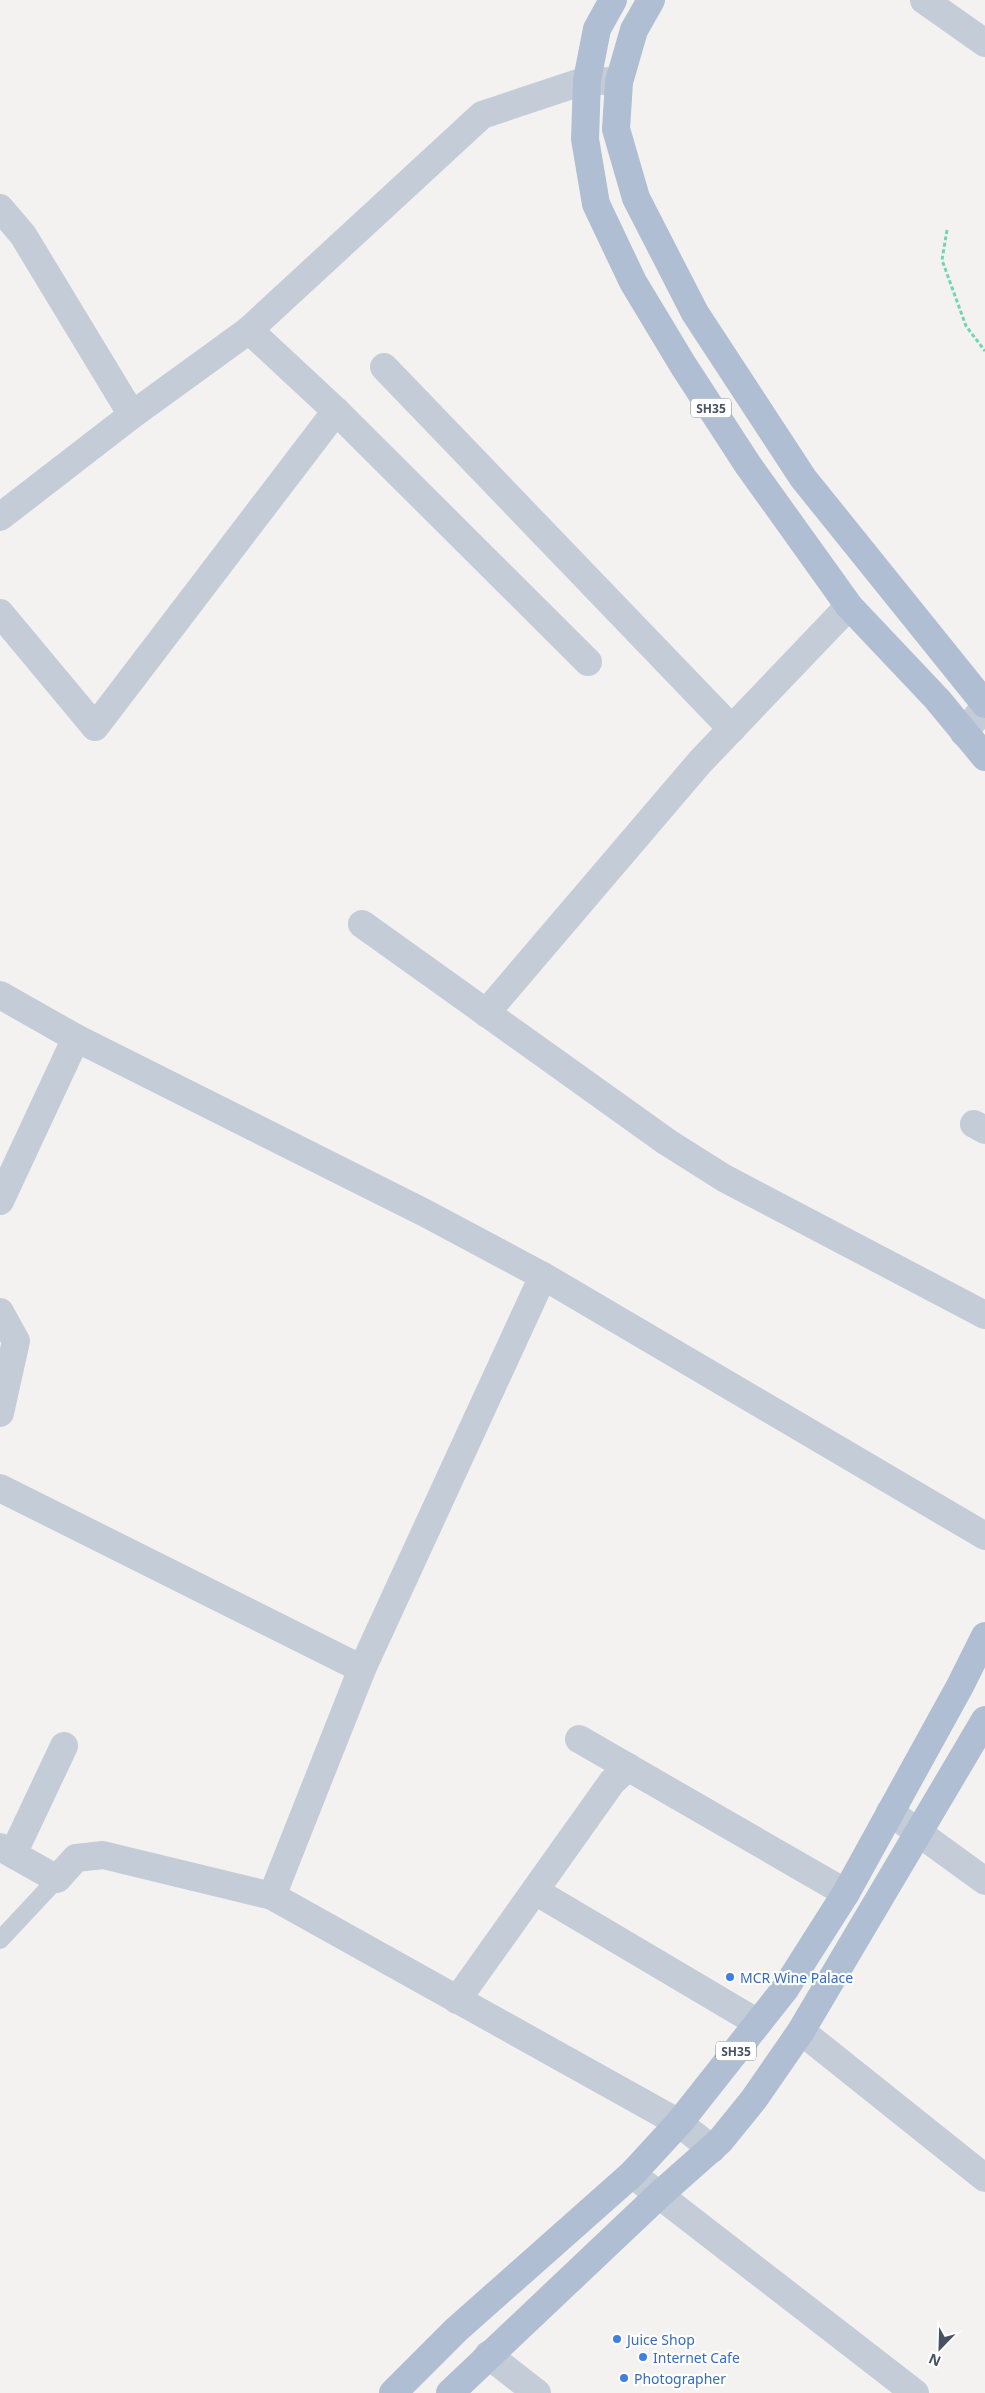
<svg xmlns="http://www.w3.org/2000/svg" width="985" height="2393" font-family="'Noto Sans',sans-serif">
<rect width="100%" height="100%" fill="#f4f2f1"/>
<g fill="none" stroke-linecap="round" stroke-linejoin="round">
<polyline stroke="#70d7ae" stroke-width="3" stroke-dasharray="4 2.5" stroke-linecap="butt" points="947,230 942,260 966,326 985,351"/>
<polyline stroke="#c4ccd7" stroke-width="18" points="0,1940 57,1879"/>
<g stroke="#c4ccd7" stroke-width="28">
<polyline points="924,0 985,43"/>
<polyline points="249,330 336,411 588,662"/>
<polyline points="384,367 732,729"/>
<polyline points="0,613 95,727 336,411"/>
<polyline points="362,924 667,1142 724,1178 985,1315"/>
<polyline points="0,995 76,1038 425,1213 543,1276 985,1536"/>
<polyline points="486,1013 700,762 849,606"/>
<polyline points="974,1124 985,1130"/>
<polyline points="0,1201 76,1038"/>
<polyline points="0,1312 16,1341 0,1413"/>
<polyline points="0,1488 362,1669"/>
<polyline points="579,1739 846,1893"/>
<polyline points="890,1812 985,1881"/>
<polyline points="0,1847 57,1879 76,1858 103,1855 272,1896 679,2123 712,2149"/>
<polyline points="13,1854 64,1746"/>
<polyline points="535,1891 758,2023"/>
<polyline points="272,1896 362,1669 543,1276"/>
<polyline points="457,2000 612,1782 628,1767"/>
<polyline points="801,2031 985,2178"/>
<polyline points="632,2174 915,2393"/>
<polyline points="488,2355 537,2393"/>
</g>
<g stroke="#c4ccd7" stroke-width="28">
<polyline points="0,208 23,235 132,415"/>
<polyline points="0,517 132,415 249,330 482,115 587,80 619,82"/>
<polyline points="964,733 985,706"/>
</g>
<g stroke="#afbed3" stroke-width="28">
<polyline points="613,0 597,29 587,80 585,139 596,204 633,282 683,365 748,465 849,606 937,699 985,757"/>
<polyline points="651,0 634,30 619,82 616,129 636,198 695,313 803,478 985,704"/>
<polyline points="393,2393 456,2330 632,2174 679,2123 785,1989 846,1893 960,1686 985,1636"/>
<polyline points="450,2393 659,2195 720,2141 754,2099 801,2031 985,1720"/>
</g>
</g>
<g fill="#3f7fe0" stroke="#fff" stroke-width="2">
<circle cx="730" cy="1977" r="5"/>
<circle cx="617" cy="2339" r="5"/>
<circle cx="643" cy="2357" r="5"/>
<circle cx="624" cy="2378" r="5"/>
</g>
<g text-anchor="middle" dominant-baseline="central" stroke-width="4.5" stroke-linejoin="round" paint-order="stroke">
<g fill="#fff" stroke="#7e8791" stroke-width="1">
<rect x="691" y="398.5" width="40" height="19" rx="4"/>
<rect x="716" y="2041.5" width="40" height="19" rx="4"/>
</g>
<g font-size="12" font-weight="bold" fill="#475362">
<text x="711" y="408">SH35</text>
<text x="736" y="2051">SH35</text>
</g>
<g font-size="14" fill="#366cbe" stroke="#fff" text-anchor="start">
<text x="740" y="1977">MCR Wine Palace</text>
<text x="627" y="2339">Juice Shop</text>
<text x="653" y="2357">Internet Cafe</text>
<text x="634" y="2378">Photographer</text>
</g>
</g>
<g transform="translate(940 2348) rotate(203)" stroke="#ffffff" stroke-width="4" paint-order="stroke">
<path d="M0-4L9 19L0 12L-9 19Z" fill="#475362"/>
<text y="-8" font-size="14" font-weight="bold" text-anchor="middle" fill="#475362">N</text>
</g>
</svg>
